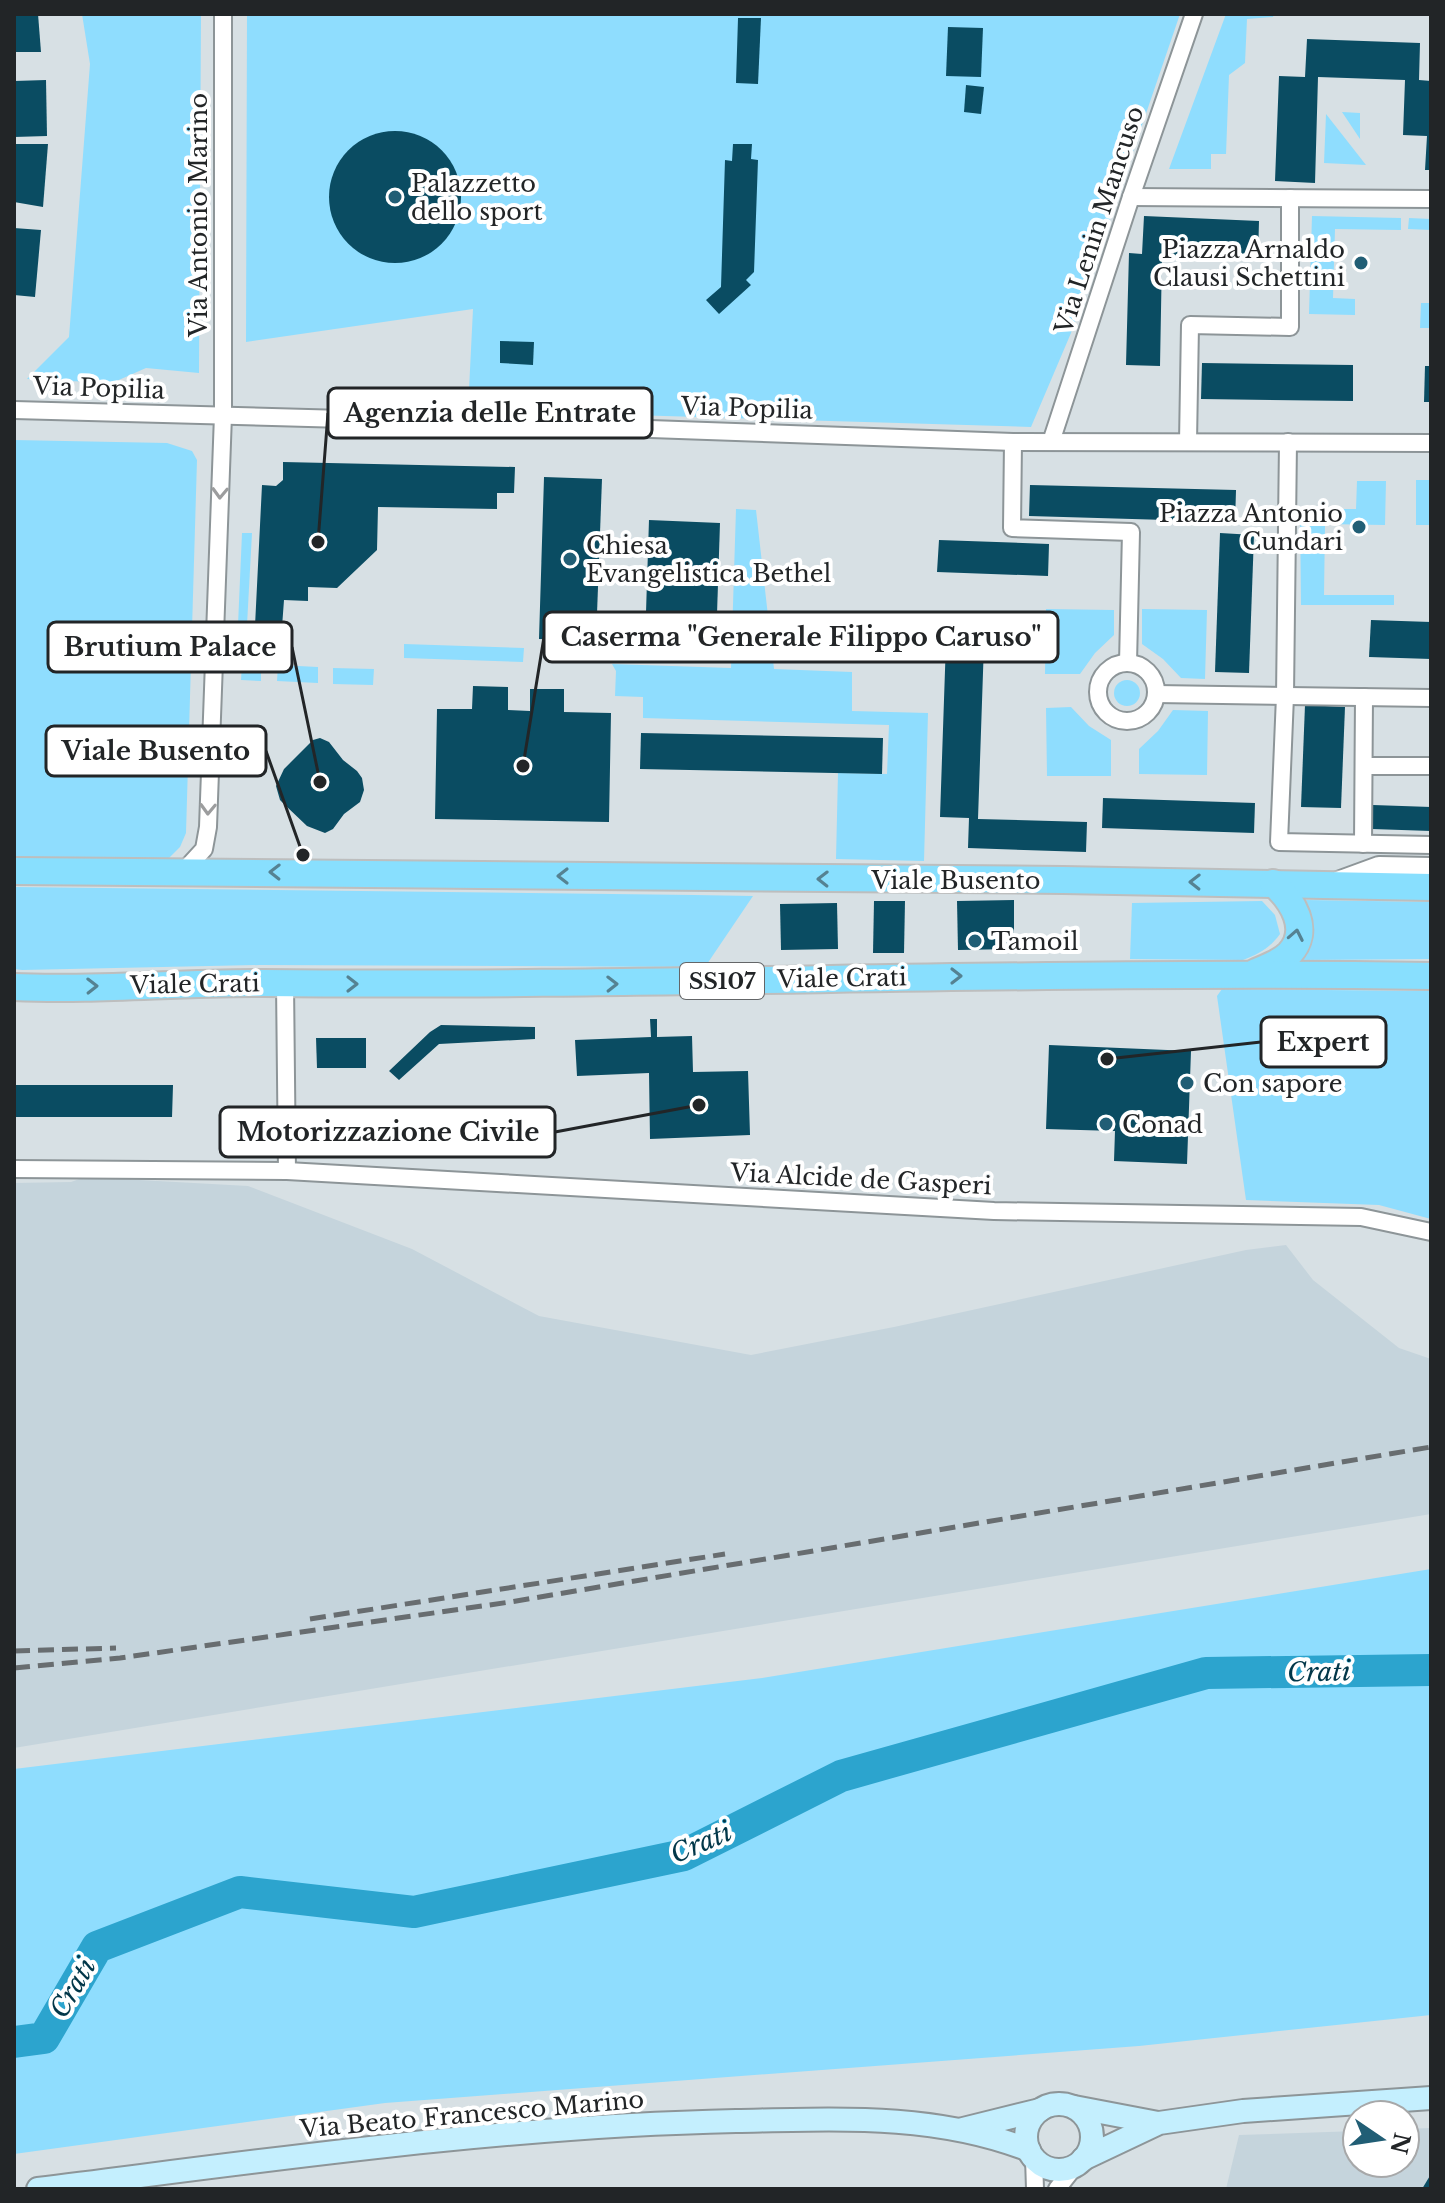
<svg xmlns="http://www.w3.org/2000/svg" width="1445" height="2203" font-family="'Libre Baskerville',serif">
<rect width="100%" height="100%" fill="#d7e0e4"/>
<g fill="#c5d4dc">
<polygon points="85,1177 248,1186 412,1249 539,1316 751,1355 894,1327 1246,1250 1286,1245 1313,1280 1399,1348 1431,1359 1431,1514 14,1748 14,1183 71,1182"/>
<polygon points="1431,2128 1431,2189 1226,2189 1239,2135 1357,2131 1357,2163 1405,2163 1405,2129"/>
</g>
<g fill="#8fddfe">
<polygon points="82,14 201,14 199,373 146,368 112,383 27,379 69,337 90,64"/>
<polygon points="247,14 1180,14 1071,333 1031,427 468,410 473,309 246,342"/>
<polygon points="1226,14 1274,14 1273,17 1247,19 1245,63 1229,75 1226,154 1211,154 1211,169 1169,169"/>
<polygon points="1342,112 1360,113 1360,139"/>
<polygon points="1326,114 1366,165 1324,163"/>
<polygon points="1312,216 1401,218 1401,230 1335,229 1333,298 1355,299 1355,315 1309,314"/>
<polygon points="1409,218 1431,219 1431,230 1408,229"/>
<polygon points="1421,303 1431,303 1431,328 1420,328"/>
<polygon points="14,440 167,443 192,451 197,460 186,833 180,847 164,863 14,860"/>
<rect x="1416" y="480" width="15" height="45"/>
<polygon points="1357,481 1386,481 1385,525 1325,524 1324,595 1394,595 1394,605 1301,605 1300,509 1356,509"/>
<polygon points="736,509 756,510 774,669 852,672 852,711 928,713 924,861 836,859 838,773 887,774 889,725 643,718 643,697 615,696 616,671 612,664 731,668"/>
<polygon points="242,533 252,533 247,625 238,625"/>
<polygon points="1046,609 1114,610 1114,635 1095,653 1080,674 1045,674"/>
<polygon points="1142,609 1207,610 1205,679 1181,678 1163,659 1142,644"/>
<polygon points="404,644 524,648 523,662 404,658"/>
<polygon points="242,664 261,665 261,681 241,680"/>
<polygon points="278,665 318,667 318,683 277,681"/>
<polygon points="333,668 374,669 373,685 333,684"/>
<circle cx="1127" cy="693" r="13"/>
<polygon points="1071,707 1089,726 1111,740 1111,776 1047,776 1046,708"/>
<polygon points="1173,710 1208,711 1207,775 1139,774 1139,749 1158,731"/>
<polygon points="14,887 694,895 753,896 705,967 260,965 22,970 14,969"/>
<path d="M1306,900L1431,902V959L1303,960C1313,937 1314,923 1306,900Z"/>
<path d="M1262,901L1275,915L1280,934C1270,948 1259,954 1243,960L1130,959L1132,903Z"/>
<polygon points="1222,989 1431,991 1431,1219 1379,1205 1246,1200 1217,996"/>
<polygon points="1431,1569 1431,2015 1139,2046 385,2103 14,2154 14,1769 762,1678"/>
</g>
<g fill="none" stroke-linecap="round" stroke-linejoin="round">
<polyline stroke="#2ca4ce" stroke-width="32" points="14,2042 44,2038 97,1947 240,1892 414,1912 684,1855 841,1776 1206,1673 1431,1670"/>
</g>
<g fill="#0a4c62">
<polygon points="14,14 38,14 41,52 14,52"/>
<polygon points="738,18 761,18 758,84 736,83"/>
<polygon points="948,27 983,28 981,77 946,76"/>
<polygon points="1307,39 1420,43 1419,80 1431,81 1431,170 1425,170 1427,136 1403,135 1405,80 1318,77 1315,183 1275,181 1279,76 1305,77"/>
<polygon points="46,80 47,136 14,137 14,81"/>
<polygon points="966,85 984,87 981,114 964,112"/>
<circle cx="395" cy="197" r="66"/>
<polygon points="14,144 48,144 43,207 14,202"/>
<polygon points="733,144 752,144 751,159 758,160 754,272 746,280 751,285 719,314 706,300 721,287 725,160 732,161"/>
<polygon points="1144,216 1259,221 1258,258 1162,255 1160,366 1126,365 1129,253 1142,254"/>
<polygon points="14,228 41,230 35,297 14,295"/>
<polygon points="500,341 534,342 533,365 500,363"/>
<polygon points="1202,363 1353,365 1353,401 1201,399"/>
<polygon points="1425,366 1431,366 1431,402 1424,402"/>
<polygon points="283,462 515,467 514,493 497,493 497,509 378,507 377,550 337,588 308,587 308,601 284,600 282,627 255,626 262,485 276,486 283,480"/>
<polygon points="544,477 602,479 596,641 539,639"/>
<polygon points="1030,485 1236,490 1235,522 1029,516"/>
<polygon points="649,520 720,523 717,614 646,612"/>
<polygon points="1220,533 1254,535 1249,673 1215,672"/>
<polygon points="939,540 1049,544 1048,576 937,572"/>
<polygon points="947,612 985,614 978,819 1087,822 1086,852 968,848 969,818 940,817"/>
<polygon points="1371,620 1431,622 1431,659 1369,657"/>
<polygon points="473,686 508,687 508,710 530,711 530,689 564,689 564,712 611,713 609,822 435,819 437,709 472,709"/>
<polygon points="1305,705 1345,707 1341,808 1301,807"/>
<polygon points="641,733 883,738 882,774 640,769"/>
<polygon points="320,738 329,742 343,760 357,771 362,778 364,790 360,802 344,814 333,829 325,833 307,826 286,806 280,800 276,786 284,769 313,740"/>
<polygon points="1103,798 1255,803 1254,833 1102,828"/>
<polygon points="1373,805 1431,807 1431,831 1372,829"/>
<polygon points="1014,900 1014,949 958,950 957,901"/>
<polygon points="874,901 905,901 904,953 873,953"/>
<polygon points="837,903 838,949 781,950 780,904"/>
<polygon points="650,1019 657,1019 657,1037 692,1036 693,1072 748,1071 750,1135 650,1139 649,1073 577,1076 575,1040 651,1037"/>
<polygon points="441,1025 535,1027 535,1039 439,1044 399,1080 389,1071 430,1032"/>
<polygon points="316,1038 366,1038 366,1068 317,1068"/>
<polygon points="1049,1045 1191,1051 1187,1164 1114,1161 1115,1131 1046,1129"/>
<polygon points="14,1085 173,1085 172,1117 14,1117"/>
<polygon points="1431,2174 1431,2189 1422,2189"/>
</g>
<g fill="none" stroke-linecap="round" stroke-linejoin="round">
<g stroke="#8d9598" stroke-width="20">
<g id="minor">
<polyline points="1131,197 1431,199"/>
<polyline points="14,410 453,422 1013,442 1431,443"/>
<polyline points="1013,442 1012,528 1131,532 1128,663"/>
<polyline points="1051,442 1131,197 1194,14"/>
<polyline points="1188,442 1190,325 1290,327 1290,198"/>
<polyline points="1288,442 1285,696 1279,842 1431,845"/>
<circle cx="1127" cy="692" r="29"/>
<polyline points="1156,694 1431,698"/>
<polyline points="1364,766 1431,766"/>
<polyline points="1363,844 1364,697"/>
<polyline points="182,873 204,849 208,827 223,415 223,14"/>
<polyline points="14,1169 287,1171 285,983"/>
<polyline points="287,1171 994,1211 1361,1217 1431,1232"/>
<polyline points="1034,2158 1035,2189"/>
<polyline points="1057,2189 1075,2166"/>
</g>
</g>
<g stroke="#8d9598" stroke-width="24">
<polyline id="tertiary" points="1338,882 1379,867 1431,868"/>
</g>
<g stroke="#8d9598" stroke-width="26">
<g id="secondary">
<circle cx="1059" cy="2137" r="33"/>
<polyline points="1074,2107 1158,2123"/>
<polyline points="963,2129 1040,2110"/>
<polyline points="1083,2159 1159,2123 1243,2111 1431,2098"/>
<path d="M38,2189C270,2160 502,2126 736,2121C835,2119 935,2113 1029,2150"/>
</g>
</g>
<g stroke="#bdbebe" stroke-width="30">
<g id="primary">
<polyline points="14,871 1063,880 1431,887"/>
<path d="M1256,972C1268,967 1280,963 1289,954C1312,930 1292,900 1273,883"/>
<path d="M14,987C97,991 180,982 263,983C653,987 1042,970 1431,976"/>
</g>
</g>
<use href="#minor" stroke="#fff" stroke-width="16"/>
<use href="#tertiary" stroke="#fff" stroke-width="20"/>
<use href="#secondary" stroke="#c4effe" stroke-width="22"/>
<use href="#primary" stroke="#88dffe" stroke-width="26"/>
<g stroke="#686d70" stroke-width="5" stroke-dasharray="16 8" stroke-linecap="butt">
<polyline points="310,1619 725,1554"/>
<polyline points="14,1651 116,1648"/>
<polyline points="14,1668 120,1658 510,1602 1431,1447"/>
</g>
</g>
<defs><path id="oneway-chevron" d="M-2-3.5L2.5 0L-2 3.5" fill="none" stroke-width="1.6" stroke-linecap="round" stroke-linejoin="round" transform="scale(2)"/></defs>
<g stroke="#9c9d9e">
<use href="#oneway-chevron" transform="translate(220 493) rotate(92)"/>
<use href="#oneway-chevron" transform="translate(208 809) rotate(92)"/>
</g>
<g stroke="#558292">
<use href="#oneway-chevron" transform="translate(275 872) rotate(-179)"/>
<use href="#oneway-chevron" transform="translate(563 876) rotate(-180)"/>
<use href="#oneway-chevron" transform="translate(823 879) rotate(-179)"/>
<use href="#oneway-chevron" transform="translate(1195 882) rotate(-179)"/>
<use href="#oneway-chevron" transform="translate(1296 935) rotate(-79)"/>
<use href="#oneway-chevron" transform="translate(956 976)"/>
<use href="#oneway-chevron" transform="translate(352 984)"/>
<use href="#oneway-chevron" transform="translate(612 984) rotate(-1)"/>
<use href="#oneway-chevron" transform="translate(92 986) rotate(-1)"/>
</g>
<g fill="#215e75" stroke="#fff" stroke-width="3">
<circle cx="395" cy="197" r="8"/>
<circle cx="1361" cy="263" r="8"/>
<circle cx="1359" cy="527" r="8"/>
<circle cx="570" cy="559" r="8"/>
<circle cx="975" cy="941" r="8"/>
<circle cx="1187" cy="1083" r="8"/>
<circle cx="1106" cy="1124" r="8"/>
</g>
<g text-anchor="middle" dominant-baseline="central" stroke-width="8" stroke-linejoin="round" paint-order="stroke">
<rect fill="#fff" stroke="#646668" stroke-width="2" x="680" y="963" width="84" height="36" rx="6"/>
<g font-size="22" font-weight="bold" fill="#222527">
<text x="722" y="981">SS107</text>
</g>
<g font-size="24" fill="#222527" stroke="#fff" text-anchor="start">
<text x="411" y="183">Palazzetto<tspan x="411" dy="28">dello sport</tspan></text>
<text x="1345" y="249" text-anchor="end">Piazza Arnaldo<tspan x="1345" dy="28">Clausi Schettini</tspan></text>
<text x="1343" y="513" text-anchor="end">Piazza Antonio<tspan x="1343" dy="28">Cundari</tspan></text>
<text x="586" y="545">Chiesa<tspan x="586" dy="28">Evangelistica Bethel</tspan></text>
<text x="991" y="941">Tamoil</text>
<text x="1203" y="1083">Con sapore</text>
<text x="1122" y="1124">Conad</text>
</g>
<g font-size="24" fill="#222527" stroke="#fff">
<text transform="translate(198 215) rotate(-90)">Via Antonio Marino</text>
<text transform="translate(1099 220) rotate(-72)">Via Lenin Mancuso</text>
<text transform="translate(99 388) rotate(2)">Via Popilia</text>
<text transform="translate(747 408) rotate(2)">Via Popilia</text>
<text x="956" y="880">Viale Busento</text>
<text transform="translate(842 978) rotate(-1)">Viale Crati</text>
<text transform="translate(195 984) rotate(-1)">Viale Crati</text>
<text transform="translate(861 1179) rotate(3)">Via Alcide de Gasperi</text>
<text transform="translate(472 2114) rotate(-5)">Via Beato Francesco Marino</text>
</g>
<g font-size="26" font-style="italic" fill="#023749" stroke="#fff">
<text transform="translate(1319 1672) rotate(-1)">Crati</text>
<text transform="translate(701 1843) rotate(-23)">Crati</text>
<text transform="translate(73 1988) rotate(-60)">Crati</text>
</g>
</g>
<path fill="none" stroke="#222527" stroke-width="3" d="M318 542L328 413M523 766L544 637M320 782L292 647M303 855L266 751M1107 1059L1261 1042M699 1105L555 1132"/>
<g fill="#222527" stroke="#fff" stroke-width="3">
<circle cx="318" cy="542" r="8"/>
<circle cx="523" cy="766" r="8"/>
<circle cx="320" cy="782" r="8"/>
<circle cx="303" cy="855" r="8"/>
<circle cx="1107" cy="1059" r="8"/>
<circle cx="699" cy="1105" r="8"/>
</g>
<g fill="#fff" stroke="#222527" stroke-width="3">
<rect x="328" y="388" width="324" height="50" rx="8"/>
<rect x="544" y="612" width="514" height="50" rx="8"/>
<rect x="48" y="622" width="244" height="50" rx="8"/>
<rect x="46" y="726" width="220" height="50" rx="8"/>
<rect x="1261" y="1017" width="125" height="50" rx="8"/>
<rect x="220" y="1107" width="335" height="50" rx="8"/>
</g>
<g font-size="26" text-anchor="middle" font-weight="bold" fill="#222527">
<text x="490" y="422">Agenzia delle Entrate</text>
<text x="801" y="646">Caserma "Generale Filippo Caruso"</text>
<text x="170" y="656">Brutium Palace</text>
<text x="156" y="760">Viale Busento</text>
<text x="1323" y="1051">Expert</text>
<text x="388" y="1141">Motorizzazione Civile</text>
</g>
<rect width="1445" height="2203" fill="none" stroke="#222527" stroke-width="32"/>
<g transform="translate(1381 2139) rotate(103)"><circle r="38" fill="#ffffff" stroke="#a7a8a9" stroke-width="2"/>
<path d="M0-6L14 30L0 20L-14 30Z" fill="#215e75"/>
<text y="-12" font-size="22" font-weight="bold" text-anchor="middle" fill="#222527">N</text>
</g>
</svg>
